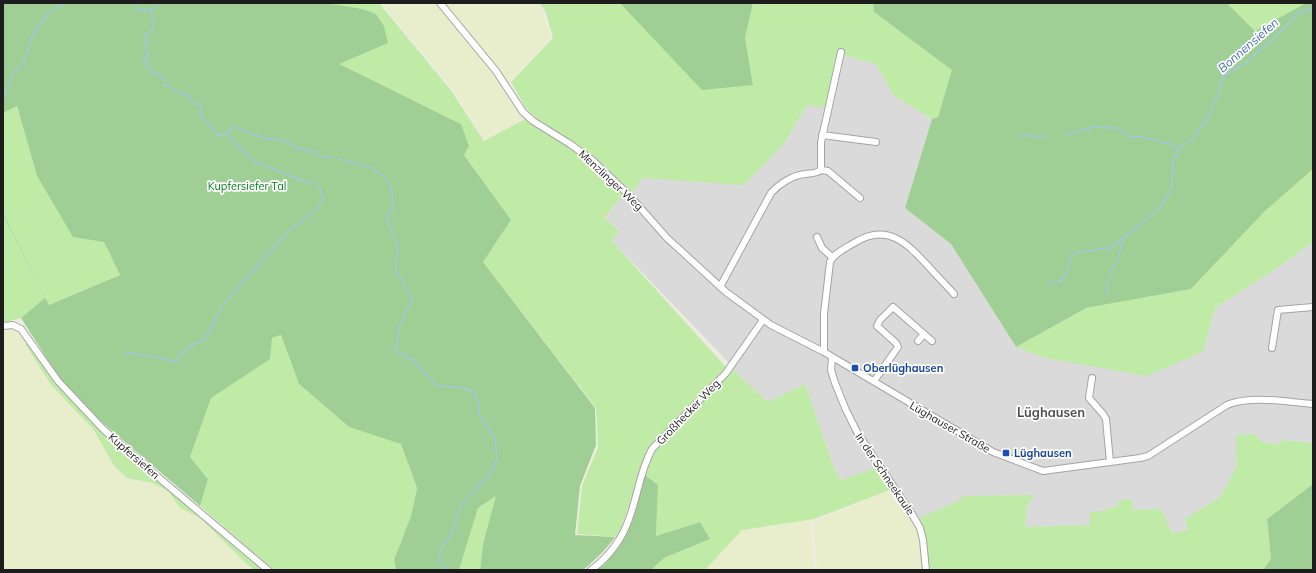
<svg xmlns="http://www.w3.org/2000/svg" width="1316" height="573" font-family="Mulish,sans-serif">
<rect width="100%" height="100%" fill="#eeece2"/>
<polygon fill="#dbdada" points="838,54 876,64 894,96 932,119 905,208 951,244 1016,347 1046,358 1203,352 1215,308 1280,266 1313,242 1313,443 1281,440 1280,445 1261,442 1237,466 1220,497 1185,519 1189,530 1172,533 1161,509 1134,510 1132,499 1118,507 1106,508 1106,511 1091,525 1025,527 1027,505 1034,495 961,496 962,499 919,518 897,486 890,490 875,468 841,481 834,468 805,384 768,402 733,370 727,361 612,241 619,229 605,219 623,194 631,194 643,178 784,144"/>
<g fill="#e8eecc">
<polygon points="381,3 536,3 542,11 551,38 502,89 524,118 485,140 452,89"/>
<polygon points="7,328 17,330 25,339 52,386 93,429 115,467 127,478 153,483 169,492 180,508 199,517 253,570 3,570 3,329"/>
<polygon points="890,490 914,520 922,540 923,570 817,570 813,526 816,521"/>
<polygon points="814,519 810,526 814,570 705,570 742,530"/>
</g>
<g fill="#bfeba6">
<polygon points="326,3 379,3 450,89 484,141 525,119 580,153 623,194 605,218 619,230 612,241 726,367 649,447 618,537 577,534 582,486 598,447 596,408 483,262 511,220 464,155 461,124 338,64 387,43 384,26 376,14 363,9"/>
<polygon points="539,3 620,3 753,85 745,38 753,3 873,3 874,12 953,70 938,117 932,119 894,96 876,64 838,54 826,108 807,105 784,144 744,185 643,178 631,194 593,156 577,144 546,127 525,107 511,82 553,38 545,10"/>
<polygon points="1227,3 1311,3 1304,4 1255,31"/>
<polygon points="17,106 37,176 73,236 104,242 120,275 49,305 3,213 3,113"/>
<polygon points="1313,169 1313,242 1280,266 1215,308 1203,352 1146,376 1046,358 1016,347 1086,308 1191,289 1265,211"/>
<polygon points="3,215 45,299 21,318 3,323"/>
<polygon points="281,335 299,384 349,427 401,443 417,488 411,516 394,561 396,570 274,570 200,506 208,479 190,457 210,398 269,359 272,338"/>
<polygon points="28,342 57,383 86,415 120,448 201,515 263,570 252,569 199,517 180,508 169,492 153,483 127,478 115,467 93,429 52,386 25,344"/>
<polygon points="733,370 768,402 805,384 834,468 841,480 875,468 890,490 814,519 742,530 705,570 651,570 664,558 710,539 700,522 656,536 658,485 644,474 654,449 697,408"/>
<polygon points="1255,434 1261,442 1280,445 1281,440 1313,443 1313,484 1267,519 1271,559 1263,570 928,570 924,528 919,518 962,499 961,496 1035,495 1027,505 1025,527 1090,525 1090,512 1106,511 1106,508 1118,507 1118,501 1132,499 1134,510 1161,509 1172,533 1188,530 1185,519 1220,497 1237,466 1236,435"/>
<polygon points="497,495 483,544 480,570 459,570 478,508"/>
</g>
<g fill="#9fcf95">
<path d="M3,3H326L363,9L376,14L384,26L388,43L339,64L461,124L469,146L464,155L511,220L483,262L595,408L596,445L580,486L575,535L615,537C606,550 595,560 583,570H480L483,544L496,496L478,508L459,570H396L394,560L411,516L417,488L401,444L349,427L299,384L281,335L272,338L270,359L211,398L190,457L208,479L200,506L90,412L60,379L21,318L45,298L3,215V213L49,305L120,275L104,242L73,237L37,176L17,106L3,113Z"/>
<polygon points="620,3 753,3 745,38 753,85 702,90"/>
<polygon points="873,3 1227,3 1255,31 1304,4 1313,3 1313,169 1265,211 1191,289 1086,308 1016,347 951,244 905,208 932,119 938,117 952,70 874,12"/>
<polygon points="644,474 658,485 656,536 700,522 710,539 664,558 651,570 596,570 604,565 618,548 633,516 636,498"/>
<polygon points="1313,484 1313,570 1263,570 1271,559 1267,519"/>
</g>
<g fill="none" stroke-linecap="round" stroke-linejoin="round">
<g stroke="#a1c9de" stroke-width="1.5">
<polyline points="137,3 138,10 150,10"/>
<path d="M158,3L157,5L151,10V13L154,19L152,32L145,33L144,35L148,41L145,46L149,56L144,58V61L154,74L159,75L163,78L165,85L170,86C173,93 180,92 187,95L193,103H195L200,105L202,109L200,115L219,136L226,133L234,127L266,139L283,140L297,148L314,151L321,156L333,158"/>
<polyline points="3,100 12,76 24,62 33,34 47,15 65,3"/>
<polyline points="226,133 236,145 254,161 303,181 314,183"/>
<polyline points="1020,135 1045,137"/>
<polyline points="1067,135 1093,127 1118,128 1131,137 1141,137 1168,143 1178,149"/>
<path d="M338,159C355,163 385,167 391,188C393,194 392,203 393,210L386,217L398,246L396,270L412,300L400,324L396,351L413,360L436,385L464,388L473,392L479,403L478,413L495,439L497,458L494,468L461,506L450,537L441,549L438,561L448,570"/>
<polyline points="1047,284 1061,281 1067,273 1071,256 1078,252 1111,248 1160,208 1172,188 1173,161 1177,155 1178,149 1192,139 1210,115 1214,101 1218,96 1223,76 1244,64 1273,39 1298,13 1313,9"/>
<polyline points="1107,294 1107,283 1113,268 1117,261 1124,239"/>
<polyline points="124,352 161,358 175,362 189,347 205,339 212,327 221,307 268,254 287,233 318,208 323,198 320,187 318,185"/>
</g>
<g stroke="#a4a4a4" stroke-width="8">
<g id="street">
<path d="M440,3L496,71L523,112L533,121L570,144L591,159L629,195L667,238L726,292L771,325L824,352L993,452L1043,471L1140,458L1148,456L1227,405C1251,395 1287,402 1313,404"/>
<polyline points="822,135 876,142"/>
<polyline points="821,170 828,171 860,198"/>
<polyline points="817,237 822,248 832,257"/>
<path d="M720,287L771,193C779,184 793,175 805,174C811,173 816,174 821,170V142L841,52"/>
<polyline points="3,326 13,325 21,329 58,381 104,430 158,477 268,570"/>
<polyline points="918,341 924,334"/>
<polyline points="1272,348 1278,310 1313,307"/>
<path d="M824,352V314L830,262C834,253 846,248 854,243C887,222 907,243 929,267C937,276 946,285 954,294"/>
<polyline points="832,358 831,370 835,383 846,410 858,434 912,514 920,528 923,540 926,570"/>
<polyline points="1092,378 1089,398 1103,414 1106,419 1110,462"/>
<polyline points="874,381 898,347 896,343 877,326 880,320 893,307 932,341"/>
<path d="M591,570C610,556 623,538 630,516C638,494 640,471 652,449L726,373L763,320"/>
</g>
</g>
<use href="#street" stroke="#fff" stroke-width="6"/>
</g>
<g fill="#1a4fb4" stroke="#fff" stroke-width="1.5">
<rect x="851" y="364" width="8" height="8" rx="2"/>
<rect x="1002" y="449" width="8" height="8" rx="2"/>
</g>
<g text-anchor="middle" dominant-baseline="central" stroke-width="3.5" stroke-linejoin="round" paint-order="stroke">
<g font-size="11" fill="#1d1d1d" stroke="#fff">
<text transform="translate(611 180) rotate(43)">Menzlinger Weg</text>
<text transform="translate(688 412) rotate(-46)">Großhecker Weg</text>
<text transform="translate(950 427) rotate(30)">Lüghauser Straße</text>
<text transform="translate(134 456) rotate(41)">Kupfersiefen</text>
<text transform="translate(885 474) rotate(56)">In der Schneekaule</text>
</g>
<g font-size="11" fill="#087e20" stroke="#fff">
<text x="247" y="186">Kupfersiefer Tal</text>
</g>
<g font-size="11" font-weight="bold" fill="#164399" stroke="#fff" text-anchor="start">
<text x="863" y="368">Oberlüghausen</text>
<text x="1014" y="453">Lüghausen</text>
</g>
<g font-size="12" font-style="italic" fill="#466eaf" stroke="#fff">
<text transform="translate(1248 45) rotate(-41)">Bonnensiefen</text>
</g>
<g font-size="13" font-weight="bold" fill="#505050" stroke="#fff">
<text x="1051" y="412">Lüghausen</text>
</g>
</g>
<rect width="1316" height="573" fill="none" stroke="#1d1d1d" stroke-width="8"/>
</svg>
